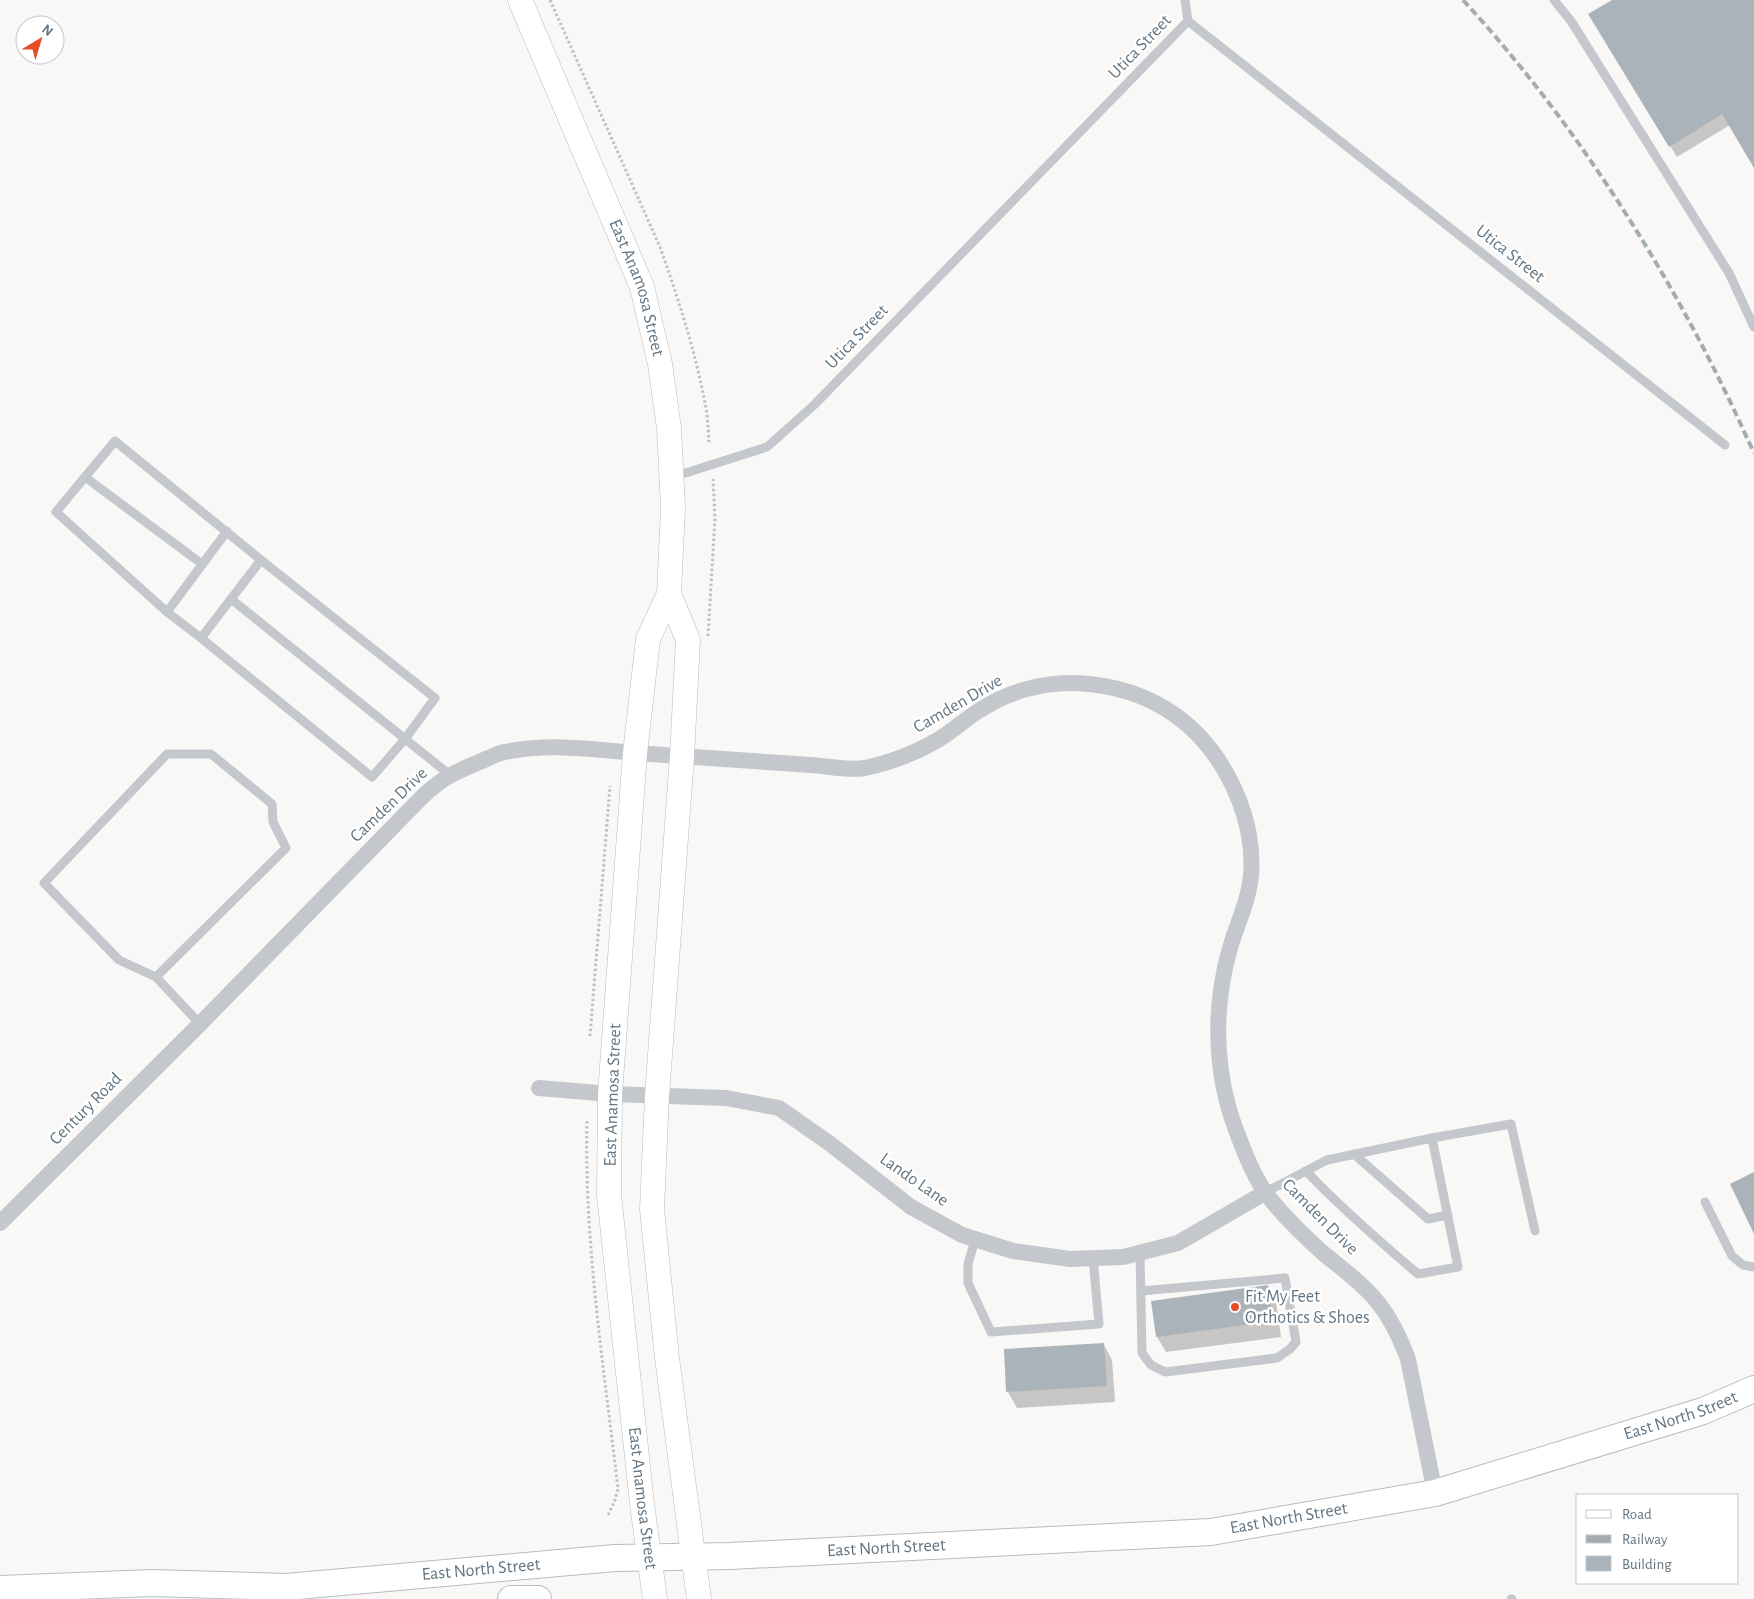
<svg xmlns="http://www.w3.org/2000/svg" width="1754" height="1599" font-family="'Alegreya Sans',sans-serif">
<rect width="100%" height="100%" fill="#f9f8f6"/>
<g fill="#0003">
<polygon points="1611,0 1754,0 1754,166 1730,125 1677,157 1597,26 1613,1"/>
<polygon points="1267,1287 1276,1302 1281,1337 1166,1352 1157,1337"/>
<polygon points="1104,1345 1112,1360 1115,1402 1017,1408 1008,1392 1005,1351"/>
</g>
<g fill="#aab3b9">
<polygon points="1612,0 1754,0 1754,168 1722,114 1669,147 1588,14"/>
<polygon points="1754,1172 1754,1234 1730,1184"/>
<polygon points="1268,1285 1273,1321 1156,1337 1151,1301"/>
<polygon points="1104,1343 1107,1386 1006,1392 1004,1349"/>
</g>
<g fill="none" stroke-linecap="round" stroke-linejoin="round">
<g stroke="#b6bcc0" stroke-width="25">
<g id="secondary">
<path id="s1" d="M520,0L642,287L660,364L669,428L673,508L669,594L648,639L635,753L610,1094L609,1195L642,1504L655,1599"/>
<polyline points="669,594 688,640 682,756 657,1096 652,1209 667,1358 699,1599"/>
</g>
</g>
<g stroke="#b7bcc0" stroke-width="28">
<g id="primary">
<path id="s2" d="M0,1589L152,1583L286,1587L615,1558L730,1556L1211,1532L1435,1493L1703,1411L1754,1389"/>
<polyline points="511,1599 538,1599"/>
</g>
</g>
<g stroke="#bec1c3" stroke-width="3" stroke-dasharray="2.5 2.5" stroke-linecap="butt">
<path d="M550,0L660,247C678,298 695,350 705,403C708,416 708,429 709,442"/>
<polyline points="708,636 715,518 713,479"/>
<polyline points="590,1036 610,786"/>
<path d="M587,1121C584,1244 604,1367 618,1489L614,1503L608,1515"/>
</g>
<g stroke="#c4c8cc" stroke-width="9">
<polyline points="1185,0 1188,21"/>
<polyline points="1554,0 1571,21 1729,273 1754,327"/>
<polyline points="85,477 202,564"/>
<polyline points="673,477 767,447 814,405 1188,21 1725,445"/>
<polyline points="227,531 167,612 56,512 115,441 261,560 231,599 450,775"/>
<polyline points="167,612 201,638 231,599"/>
<polyline points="201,638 372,777 405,739 435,698 261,560"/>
<polyline points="156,977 119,960 44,883 167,754 211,754 272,804 273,822 286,848 156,977 200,1024"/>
<polyline points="1354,1154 1428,1219 1448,1215"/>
<path d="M1306,1171C1341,1208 1379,1241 1418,1274L1458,1267L1432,1138"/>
<polyline points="1266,1192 1327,1160 1432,1138 1511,1124 1535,1231"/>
<polyline points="1705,1202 1732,1256 1743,1265 1754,1267"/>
<polyline points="975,1240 968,1264 968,1283 991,1332 1099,1324 1093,1258"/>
<polyline points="1140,1253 1142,1353 1151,1365 1165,1372 1277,1358 1290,1349 1296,1342 1285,1278 1141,1291"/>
<polyline points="1511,1599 1512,1599"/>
</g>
<g stroke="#c4c8cc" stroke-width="16">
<polyline points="539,1088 610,1094 726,1098 779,1108 829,1143 911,1207 962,1235 1013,1251 1070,1259 1123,1257 1178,1243 1266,1192"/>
<path d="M0,1223L200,1024L424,795C432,788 440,781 449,776C460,770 472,765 484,760C491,757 498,753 505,752C548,743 592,749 635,753C694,757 753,761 811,765C828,766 848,771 865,768C889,763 915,753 936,741C952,732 965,719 980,710C1008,692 1042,682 1075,683C1153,686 1210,727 1239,800C1248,823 1253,850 1251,875C1249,900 1237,924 1230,948C1213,1007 1214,1072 1236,1130C1244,1151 1252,1173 1265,1192C1281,1214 1303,1235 1323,1253C1341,1268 1360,1281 1375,1299C1390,1316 1400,1338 1408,1359L1435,1493"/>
</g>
<use href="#secondary" stroke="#fff" stroke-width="24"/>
<use href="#primary" stroke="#fff" stroke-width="26"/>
<path stroke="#a4acb1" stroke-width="4" stroke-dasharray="8 4" stroke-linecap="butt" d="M1463,0C1567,113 1658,253 1725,391C1735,411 1744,432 1754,453"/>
</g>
<circle fill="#e74c28" stroke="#fff" stroke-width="2" cx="1235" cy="1307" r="5"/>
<g text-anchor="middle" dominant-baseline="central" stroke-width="5" stroke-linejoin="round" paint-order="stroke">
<g font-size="18" fill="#637582" stroke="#fff">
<text transform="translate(1140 47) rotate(-46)">Utica Street</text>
<text transform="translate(1510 254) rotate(38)">Utica Street</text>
<text stroke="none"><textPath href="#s1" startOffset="311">East Anamosa Street</textPath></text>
<text transform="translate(857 337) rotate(-46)">Utica Street</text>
<text transform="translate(958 704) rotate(-30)">Camden Drive</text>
<text transform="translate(389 805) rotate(-44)">Camden Drive</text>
<text transform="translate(613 1095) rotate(-88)">East Anamosa Street</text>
<text transform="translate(86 1109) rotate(-45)">Century Road</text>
<text transform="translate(914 1180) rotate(35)">Lando Lane</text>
<text transform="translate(1320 1217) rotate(45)">Camden Drive</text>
<text stroke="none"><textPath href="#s2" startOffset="1698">East North Street</textPath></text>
<text stroke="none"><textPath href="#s1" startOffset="1534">East Anamosa Street</textPath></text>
<text stroke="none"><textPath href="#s2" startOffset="1292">East North Street</textPath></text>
<text stroke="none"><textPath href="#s2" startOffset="888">East North Street</textPath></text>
<text stroke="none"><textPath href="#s2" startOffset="482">East North Street</textPath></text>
</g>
<g font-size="18" fill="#637582" stroke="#fff" text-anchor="start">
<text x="1245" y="1297">Fit My Feet<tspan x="1245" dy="21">Orthotics &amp; Shoes</tspan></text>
</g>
</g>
<rect x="1576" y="1494" width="162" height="90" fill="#ffffff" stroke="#c1c8cd"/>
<rect x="1586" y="1510" width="25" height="8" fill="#ffffff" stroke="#c1c8cd"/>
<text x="1622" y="1519" font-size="15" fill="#637582">Road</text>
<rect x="1586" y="1535" width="25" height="8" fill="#a4acb1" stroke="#c1c8cd"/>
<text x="1622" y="1544" font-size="15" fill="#637582">Railway</text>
<rect x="1586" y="1556" width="25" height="15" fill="#aab3b9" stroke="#c1c8cd"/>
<text x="1622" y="1569" font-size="15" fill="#637582">Building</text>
<g transform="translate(40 40) rotate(38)"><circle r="24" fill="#ffffff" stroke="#c1c8cd"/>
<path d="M0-4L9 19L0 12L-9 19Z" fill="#e74c28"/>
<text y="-8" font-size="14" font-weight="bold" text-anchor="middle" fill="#637582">N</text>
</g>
</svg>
